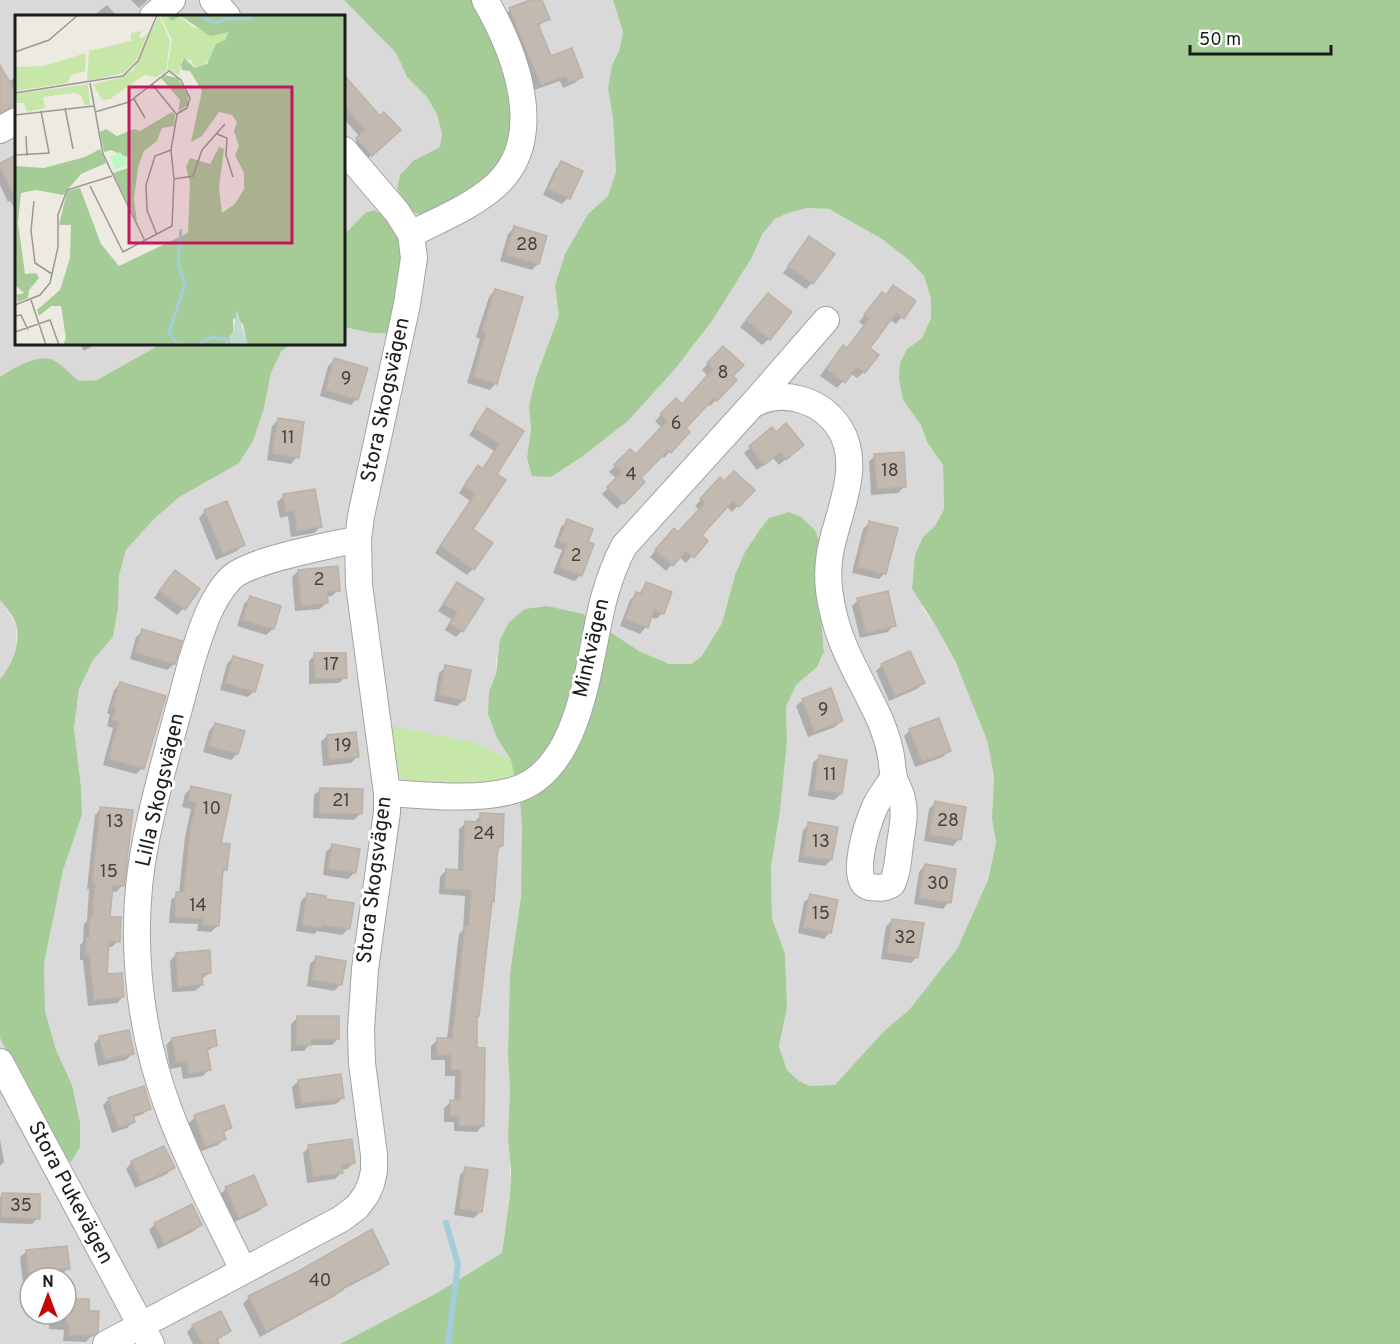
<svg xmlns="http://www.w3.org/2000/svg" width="1400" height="1344" font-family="Overpass,sans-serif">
<rect width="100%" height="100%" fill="#edeae2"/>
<g fill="#dad9d9" fill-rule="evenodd">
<path d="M0,0H344L396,53L407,77L427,97L437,114L442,134L440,147L413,162L400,175L397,188L401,199L430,214L475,0H613L623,32L619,51L612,65L608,88L613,119L616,172L608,196L588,214L555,286L559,315L536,377L529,406L531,429L527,458L551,477L583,456L628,421L675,369L712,321L751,259L763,233L775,219L788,213L807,208L829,209L882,239L909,260L924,276L931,299V318L922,338L907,349L903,400L921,425L927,442L943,465L944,509L935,526L923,537L922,608L937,628L966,684L987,740L994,776L992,819L996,843L988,880L957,949L909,1010L884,1031L835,1086H809L799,1081L787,1070L779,1046L787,1007L785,954L772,918L771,866L780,811L787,742L786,707L796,685L817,667L824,652L818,583L735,575L722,623L701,657L691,664H669L639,651L583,614L496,659V674L489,692L497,738L511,760L520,801L522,826L521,897L510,973L508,1055L510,1090V1196L502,1253L437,1293L340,1344H0V1038L58,1149L72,1085L56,1050L45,1011L44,964L63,870L82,815L81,787L74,728L79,689L93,660L113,637L118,608L119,575L126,550L153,520L178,498L212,479L264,408L271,374L281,352L290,344H344V327L371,333L365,213L344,235V16H16V344H161L97,380L79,381L53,360L38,359L9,371L0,377ZM30,1278H66V1314H30Z"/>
<polygon points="0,600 16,624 16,646 10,667 0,679"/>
</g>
<path fill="#c6e7a8" d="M389,725L476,743L511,760L515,776C492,782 410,792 396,773Z"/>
<g fill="#a5cc97">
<polygon points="344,0 475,0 509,70 514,132 490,182 430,214 418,214 410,210 401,199 397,188 400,175 413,161 440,147 442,134 437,114 427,97 407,77 396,53"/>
<polygon points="613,0 1400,0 1400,1344 340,1344 437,1293 502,1253 510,1196 511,1170 508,1138 510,1090 508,1055 510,973 521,897 522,826 520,801 511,760 497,738 488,714 489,692 496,674 500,640 509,622 525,609 547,606 583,614 639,651 669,664 691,664 701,657 722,623 735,575 745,552 759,531 769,518 789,512 801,517 815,530 820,544 818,583 824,652 817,667 796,685 786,707 787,742 780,811 771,867 772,918 785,954 787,1007 779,1046 787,1070 799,1081 809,1086 835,1085 884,1031 909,1010 957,949 988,880 996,843 992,819 994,776 987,740 956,663 937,628 912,589 915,555 923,537 935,526 944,509 943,465 927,442 921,425 903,400 899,379 900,363 907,349 922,338 931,318 931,299 924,276 909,260 882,239 829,209 807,208 788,213 775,219 763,233 751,259 712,321 675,369 628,421 583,456 551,477 532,476 527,458 531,429 529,406 536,377 559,315 555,286 565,254 588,214 608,196 616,172 613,119 608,88 612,65 619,51 623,32"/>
<polygon points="374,210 386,217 398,238 403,254 403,294 388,333 371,333 344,327 344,235 365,213"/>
<path d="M161,344H290L281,352L271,373L264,408L253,441L239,463L178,498L153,520L126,550L119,575L118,608L113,637L93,660L79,689L74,728L81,787L82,815L63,870L44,964L45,1011L56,1050L72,1085L80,1123V1147L71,1162L58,1149L0,1038V679C12,665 21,644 16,624C14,616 5,607 0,600V377C12,369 38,353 53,360C60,363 72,376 79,381L97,380Z"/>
</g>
<g fill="#0003">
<polygon points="131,0 148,0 139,8"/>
<polygon points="534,0 540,0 548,19 537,27 550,58 581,76 575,83 563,88 560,81 534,90 504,16 510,10"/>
<polygon points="107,5 117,16 93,16"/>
<polygon points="16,77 16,105 0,114 0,87"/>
<polygon points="344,77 380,118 392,136 365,161 351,146 360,137 344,119"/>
<polygon points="16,156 16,211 10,201 8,202 0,185 0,165"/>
<polygon points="561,163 568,198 562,204 543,195 555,169"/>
<polygon points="514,228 538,264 532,270 500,261 508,234"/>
<polygon points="810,238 812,283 806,289 783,273"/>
<polygon points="893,286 914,302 896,324 889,319 868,349 876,355 864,372 857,378 850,373 837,388 820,376 837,353 847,349 864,326 859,322 876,300 885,296"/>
<polygon points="495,290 496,383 490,390 467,383 480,339 476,337 489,297"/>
<polygon points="762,301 769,339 762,345 740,327"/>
<polygon points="79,344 96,344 84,351"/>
<polygon points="716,354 731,376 716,400 710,406 707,403 684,428 688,432 664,458 661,455 639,478 642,482 617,509 602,494 617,479 609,472 630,451 635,456 662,428 655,421 676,400 682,405 708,376 702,370"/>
<polygon points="335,360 357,399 351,405 320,396 328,366"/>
<polygon points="487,410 522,431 495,474 470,530 473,569 467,575 435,553 470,501 459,493 472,474 478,467 481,470 494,451 469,435"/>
<polygon points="278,420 297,457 291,464 267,460 272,426"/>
<polygon points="772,429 795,451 779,465 773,458 757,470 744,453"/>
<polygon points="875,455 904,487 898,493 871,495 869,462"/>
<polygon points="724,483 753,490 732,512 726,506 700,535 692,556 686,563 679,557 666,571 650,557 668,536 678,534 699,510 695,506 714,486"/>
<polygon points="284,496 320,527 314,533 291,537 288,516 280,518 277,502"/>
<polygon points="205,511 243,545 237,551 216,560 199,518"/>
<polygon points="568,521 586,543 581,575 574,581 553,573 562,550 554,547 561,527"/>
<polygon points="869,523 885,573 879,579 852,573 863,529"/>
<polygon points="298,571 338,590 332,596 326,597 327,602 320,609 295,611 292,577"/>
<polygon points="169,578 183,609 177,615 154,598"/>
<polygon points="457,584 462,631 456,637 445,630 451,619 438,611"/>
<polygon points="646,584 663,613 656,619 650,617 646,627 640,634 620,626 630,600 636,594 638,595"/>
<polygon points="250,598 279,607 273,629 266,635 237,626 244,604"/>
<polygon points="858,600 894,625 888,632 860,638 852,606"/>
<polygon points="143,631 174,664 167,670 130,659 136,637"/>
<polygon points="315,655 345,677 339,683 309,684 309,661"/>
<polygon points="233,657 254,691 248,697 220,690 227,664"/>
<polygon points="882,665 923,683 917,689 889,701 876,671"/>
<polygon points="446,667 469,671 464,700 457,706 434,701 439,673"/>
<polygon points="120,684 142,768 136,774 103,765 113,728 107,726 110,714 107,713 114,690"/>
<polygon points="803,700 842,720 835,727 808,737 796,706"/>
<polygon points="215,724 237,754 231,760 203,752 209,731"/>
<polygon points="910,730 949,751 943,757 915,767 904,736"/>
<polygon points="327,736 357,757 351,763 323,766 321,742"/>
<polygon points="819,757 841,794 834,800 808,796 813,763"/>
<polygon points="192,787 219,844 226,869 221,874 218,925 211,932 197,931 198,924 169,923 171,900 179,893 185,837 191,809 182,807 185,794"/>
<polygon points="321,789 360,814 354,820 313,818 314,795"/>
<polygon points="935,803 959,839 953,846 924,841 929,809"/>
<polygon points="101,809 123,885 116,892 111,891 109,918 118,941 112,947 107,947 106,976 123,997 117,1003 88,1006 83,960 80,960 80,945 83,942 84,924 87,921 89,889 87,889 95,815"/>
<polygon points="481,815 502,846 496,851 493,902 490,905 478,1015 475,1018 475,1049 483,1125 477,1132 454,1131 454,1122 444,1122 444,1108 451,1102 454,1102 455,1076 445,1076 445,1060 431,1060 431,1046 438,1039 447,1039 459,934 463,930 465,896 439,894 440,877 446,870 458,871 459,829 466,823 474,823"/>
<polygon points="809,824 831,860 825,866 798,862 803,830"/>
<polygon points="332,846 355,872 348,879 323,875 326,852"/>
<polygon points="925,865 949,902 943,909 914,904 919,872"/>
<polygon points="307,895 324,900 349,928 342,935 317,931 314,934 296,931 301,901"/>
<polygon points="811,896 830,932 824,939 798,933 804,902"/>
<polygon points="893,920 917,957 911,963 881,959 886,926"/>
<polygon points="176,954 210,973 201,979 202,985 195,991 172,992 170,961"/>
<polygon points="316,958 341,984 334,991 307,986 310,964"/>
<polygon points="297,1018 338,1039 332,1045 309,1045 304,1051 291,1051 291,1024"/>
<polygon points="100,1037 133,1053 126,1060 98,1066 94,1044"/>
<polygon points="172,1039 216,1045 206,1052 209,1069 203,1076 183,1079 181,1067 170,1069 166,1045"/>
<polygon points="299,1081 343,1098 336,1104 295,1109 292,1087"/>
<polygon points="109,1099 150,1108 143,1114 132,1118 134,1122 127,1128 112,1133 103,1105"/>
<polygon points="195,1117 231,1127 223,1134 224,1139 218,1145 199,1152 189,1123"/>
<polygon points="0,1139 4,1162 0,1166"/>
<polygon points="309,1147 354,1163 347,1169 341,1170 341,1173 335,1179 307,1183 303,1153"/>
<polygon points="132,1162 173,1167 167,1174 135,1188 126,1169"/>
<polygon points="466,1168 481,1211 474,1218 454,1215 460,1175"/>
<polygon points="226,1188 266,1205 259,1211 232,1223 220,1195"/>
<polygon points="2,1195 38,1218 32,1224 0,1223 0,1197"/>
<polygon points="155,1224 200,1225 194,1231 158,1249 149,1230"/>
<polygon points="27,1251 68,1268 62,1274 50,1275 50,1278 30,1278 30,1291 24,1292 20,1257"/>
<polygon points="387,1264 381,1270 340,1291 335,1296 260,1337 243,1304 249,1297"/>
<polygon points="66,1300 87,1312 96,1331 86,1342 63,1341 64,1330 49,1329 50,1314 66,1314"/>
<polygon points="193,1326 229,1331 216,1341 218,1344 193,1344 187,1332"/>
</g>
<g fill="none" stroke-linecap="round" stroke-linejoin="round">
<polyline stroke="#a2cdda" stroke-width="6" points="446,1223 458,1264 448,1344"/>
</g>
<g fill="#c2b9b1" stroke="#beb0a4" stroke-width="1.5">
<polygon points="530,0 542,0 550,19 538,24 551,56 572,48 583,77 569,83 566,76 541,85 509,8"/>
<polygon points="0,65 16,93 16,104 0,113"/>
<polygon points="344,75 380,116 384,112 401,130 372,156 356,138 365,130 344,106"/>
<polygon points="16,155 16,200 0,167 0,163"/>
<polygon points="561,161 583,171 570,199 548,189"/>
<polygon points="514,226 547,236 539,264 506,255"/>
<polygon points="809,236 835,254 813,284 788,266"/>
<polygon points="893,285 916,301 904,319 896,313 870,348 879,355 865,373 857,367 845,383 826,369 843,345 847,348 869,319 864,315 882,292 886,295"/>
<polygon points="495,289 523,297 497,384 473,377 486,332 482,331"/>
<polygon points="768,293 792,312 770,340 746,320"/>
<polygon points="723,346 744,365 733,376 737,380 717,401 714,398 686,428 690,432 671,453 668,450 641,478 645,482 624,504 607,487 622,472 614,465 630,449 636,454 667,421 660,414 676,398 682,404 713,369 707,363"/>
<polygon points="334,358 368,368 358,400 325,390"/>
<polygon points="487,408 524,431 497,474 506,480 473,529 493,543 474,570 440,546 475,494 464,486 478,465 483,469 499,444 474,428"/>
<polygon points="278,418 304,422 299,458 272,454"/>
<polygon points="786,423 804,445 786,460 780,452 764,465 749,446 772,427 776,432"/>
<polygon points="904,452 906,487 877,489 874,454"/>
<polygon points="734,471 755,490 739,507 733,501 702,535 708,541 694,558 686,551 673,566 655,550 674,528 678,532 705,503 700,499 720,477 724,481"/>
<polygon points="315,489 322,527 297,531 294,511 286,512 283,494"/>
<polygon points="227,501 245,545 223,554 204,510"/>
<polygon points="567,519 593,529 588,542 594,544 582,576 559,567 567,544 559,541"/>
<polygon points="869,521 898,528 886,574 857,567"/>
<polygon points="338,566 340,591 327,592 328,603 301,606 298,570"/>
<polygon points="175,570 200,589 185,610 159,591"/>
<polygon points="457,582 484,599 463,632 450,623 457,612 443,604"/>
<polygon points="646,582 672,592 664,614 654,610 648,628 625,619 636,592 641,594"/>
<polygon points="888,591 896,626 866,633 857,598"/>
<polygon points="250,596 281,606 274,629 242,620"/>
<polygon points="142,629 182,641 175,664 135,653"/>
<polygon points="910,651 925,683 895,696 881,664"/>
<polygon points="314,653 346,653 347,678 315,679"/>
<polygon points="233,656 263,665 255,692 225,683"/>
<polygon points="445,665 471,670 465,700 439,695"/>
<polygon points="120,682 166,696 144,769 108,759 119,722 112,720 116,708 112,707"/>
<polygon points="831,688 843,721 814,732 802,699"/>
<polygon points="939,718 951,751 922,762 909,729"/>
<polygon points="215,723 245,731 238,754 208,746"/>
<polygon points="356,732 359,757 329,760 327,735"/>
<polygon points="819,755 847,760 842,794 814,790"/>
<polygon points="191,786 231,795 221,843 230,844 227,870 223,869 219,926 203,925 203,919 175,917 176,892 184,892 190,830 196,803 188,801"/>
<polygon points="320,788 363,789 362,814 319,813"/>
<polygon points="935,801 966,807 961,840 929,835"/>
<polygon points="100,807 133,810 124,886 113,885 110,917 121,917 120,942 109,941 107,974 122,973 124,997 94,1000 89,954 86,954 86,937 89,938 90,916 92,916 95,883 92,883"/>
<polygon points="480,813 504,814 503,846 498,846 494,902 492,902 479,1016 477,1016 477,1048 485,1048 484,1126 459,1126 459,1116 450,1116 450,1100 460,1101 461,1070 451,1070 451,1055 437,1055 437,1038 452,1038 465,926 469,926 471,890 444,889 446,869 463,870 465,821 480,822"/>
<polygon points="808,822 838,827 832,860 803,856"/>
<polygon points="332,844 360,849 356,873 328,869"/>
<polygon points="925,864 956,869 951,903 919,898"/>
<polygon points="307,893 326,896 326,899 354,903 350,929 322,925 322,928 302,925"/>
<polygon points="810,894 838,900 831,933 803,927"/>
<polygon points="892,919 924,923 918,958 887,953"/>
<polygon points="210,950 211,973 202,974 203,985 178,987 176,953"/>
<polygon points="316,956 346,961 342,985 312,980"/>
<polygon points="297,1016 339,1016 339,1039 311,1039 311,1045 296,1045"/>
<polygon points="129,1030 134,1054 104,1060 99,1036"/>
<polygon points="215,1030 217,1046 207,1048 211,1070 189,1074 187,1061 176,1063 172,1038"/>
<polygon points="341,1074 344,1098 301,1104 298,1080"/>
<polygon points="144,1086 151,1109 133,1115 135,1122 118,1128 108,1098"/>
<polygon points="224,1105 232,1128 223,1131 226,1139 205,1147 194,1115"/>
<polygon points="352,1139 355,1163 341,1165 343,1173 313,1177 308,1145"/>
<polygon points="164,1146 175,1168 141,1183 131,1161"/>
<polygon points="465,1167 488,1170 482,1212 459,1209"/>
<polygon points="254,1175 267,1205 239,1218 225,1187"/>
<polygon points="2,1193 40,1194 40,1219 1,1217"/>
<polygon points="192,1204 202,1225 164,1244 154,1223"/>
<polygon points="372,1229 389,1264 342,1288 343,1290 266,1332 248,1296 297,1272"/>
<polygon points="67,1246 70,1269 51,1270 52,1278 29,1278 26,1250"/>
<polygon points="66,1299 89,1299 89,1311 99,1311 98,1332 93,1336 69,1335 69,1324 66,1324"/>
<polygon points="221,1311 231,1331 217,1339 219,1344 202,1344 192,1325"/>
</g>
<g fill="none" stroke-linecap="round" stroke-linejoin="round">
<g stroke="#a3a3a3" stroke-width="28">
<g id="minor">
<polyline points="213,0 227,16"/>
<polyline points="153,16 172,0"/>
<polyline points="0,130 16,121"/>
<path d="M411,234C439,220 471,207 495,186C549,138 515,52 485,0"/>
<path d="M752,405C782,388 821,399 840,429C863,467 837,514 830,553C827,571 828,590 832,607C840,649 863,682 880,720C884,730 888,741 890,751C892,759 892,769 894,778C896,785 901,792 902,799C906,814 902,829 900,844C898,858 898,872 892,884C884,889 878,888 870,887C848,882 868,823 874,809C879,797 887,788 894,777"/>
<path d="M387,793C427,795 472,801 511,791C583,773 588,657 604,598C609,580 615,563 624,546L752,405L826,320"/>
<polyline points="0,1062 151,1344"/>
<path d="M243,1270C218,1218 190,1166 170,1113C137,1027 128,929 146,840C158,780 176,722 191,663C200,635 209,601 230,579C247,560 330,546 358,539"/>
<polyline points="106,1344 341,1219 357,1207 366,1195 371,1184 374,1171 374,1155 362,1063 361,1030 365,969 387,812 387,793 359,585 358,539 361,516 407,304 414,258 411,234 397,212 344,150"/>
</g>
</g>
<use href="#minor" stroke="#fff" stroke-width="26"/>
</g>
<g text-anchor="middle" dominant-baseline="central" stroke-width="6" stroke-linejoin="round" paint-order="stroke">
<g font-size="18" fill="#464341">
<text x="527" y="245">28</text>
<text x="723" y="373">8</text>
<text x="346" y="379">9</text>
<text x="676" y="424">6</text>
<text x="288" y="438">11</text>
<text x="890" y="471">18</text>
<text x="631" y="475">4</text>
<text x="576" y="556">2</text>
<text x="319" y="580">2</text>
<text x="331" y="665">17</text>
<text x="823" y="710">9</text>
<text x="343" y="746">19</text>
<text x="830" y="775">11</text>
<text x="341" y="801">21</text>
<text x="212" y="809">10</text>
<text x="948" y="821">28</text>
<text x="115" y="822">13</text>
<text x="484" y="834">24</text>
<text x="821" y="842">13</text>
<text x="109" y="872">15</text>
<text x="938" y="884">30</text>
<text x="198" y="906">14</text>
<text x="821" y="914">15</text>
<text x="905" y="938">32</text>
<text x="21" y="1206">35</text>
<text x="320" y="1281">40</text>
</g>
<g font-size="21" fill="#1c1c1c" stroke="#fff">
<text transform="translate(386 400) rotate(-78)">Stora Skogsvägen</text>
<text transform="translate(592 648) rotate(-77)">Minkvägen</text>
<text transform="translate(161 790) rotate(-77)">Lilla Skogsvägen</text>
<text transform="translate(375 880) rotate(-83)">Stora Skogsvägen</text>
<text transform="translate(70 1193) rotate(62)">Stora Pukevägen</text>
</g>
</g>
<g transform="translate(15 15)">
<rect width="330" height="330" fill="#edeae2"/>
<path d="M144,0L155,26L151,56L142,62L129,60L95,84L87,85L78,69L105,63L119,54ZM145,0L165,1L179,13L211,15L215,19L189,50L180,53L176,45L167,44L164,60L152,55L157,25ZM135,15L120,47L108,58L72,66L74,36L116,26V18L127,16L124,22L128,23ZM71,38L70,56L56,60L53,68L0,76V52L29,51ZM73,69L75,90H70L66,80L59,78L28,82L30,93L12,97L9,88H0V79Z" fill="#c6e7a8"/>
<path d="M152,0H330V330H232L228,309L218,303V317L209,330H48L51,323L46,291H36L24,301L22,295L45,275L55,243L56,210H44L52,176L65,173L86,229L104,251L173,218L175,168L171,152L175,143L195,149L204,132L209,134L204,173L207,198L220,189L229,174V158L220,140L224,131L219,116L222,107L217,100L204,97L187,121L176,127L187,76L175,56L167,55L166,50L169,43L180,53L192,49L201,29L210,25L214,17L195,21L166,1L156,6ZM149,60L163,63L173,80V90L163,97L165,85L146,63ZM157,97L160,100L159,111L147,113L142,126L129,136L123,152L119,184L122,207L98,158L113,153L116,144L96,135L89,137L85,117L91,114L102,121L119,114L125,116ZM85,134L91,148L66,159L48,180L21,175L6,178L3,208L10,259L21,258L24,263L14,275L13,283L3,287L1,280L9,278L1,271L0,151L29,153L70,142Z" fill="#a5cc97"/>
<path d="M222,295L232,330H209L218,317Z" fill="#bfdbcf"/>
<path d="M105,137L115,148L100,155L95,142Z" fill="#bef8c4"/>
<path fill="none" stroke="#a2cdda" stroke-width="3" d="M186,0L200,9L211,4L238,3M163,330L154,317L170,270L163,248L166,214M182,330L197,322L213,324L214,330"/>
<path fill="none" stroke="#999893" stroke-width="1.5" d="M0,37L34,25L63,0M75,68L88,139L130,226M0,78L108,61L123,46L142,0M119,84L130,103M50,93L58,134M80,97L114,87L154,56L166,65L175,83L172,93L162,99M0,100L79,91M202,119L212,123L211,140L218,162M11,121L12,141M0,140L34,138L26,96M159,164L178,161L187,135L210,109M75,171L108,237L157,211L159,164L156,135L162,100L137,69M19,186L16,215L20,248L37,259M142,220L132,195L131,170L140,141L156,135M16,285L31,330M0,290L25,280L35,268L43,232V200L52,175L97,161M0,301L6,300L13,315M0,317L35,305L44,330"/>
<path fill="#c2185b" fill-opacity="0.15" stroke="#c2185b" stroke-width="3" d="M114,72H277V228H114Z"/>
<rect width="330" height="330" fill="none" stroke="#1c1c1c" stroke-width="3"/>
</g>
<g transform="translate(48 1296)"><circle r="28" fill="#ffffff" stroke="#a4a4a4" stroke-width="1.5"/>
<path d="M0-4.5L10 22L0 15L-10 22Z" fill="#c30804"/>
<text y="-9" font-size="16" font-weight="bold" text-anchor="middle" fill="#1c1c1c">N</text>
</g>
<path d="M1190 45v9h141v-9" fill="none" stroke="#1c1c1c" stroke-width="3"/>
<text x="1199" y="45" font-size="18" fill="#1c1c1c" stroke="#ffffff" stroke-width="4.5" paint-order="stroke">50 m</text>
</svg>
